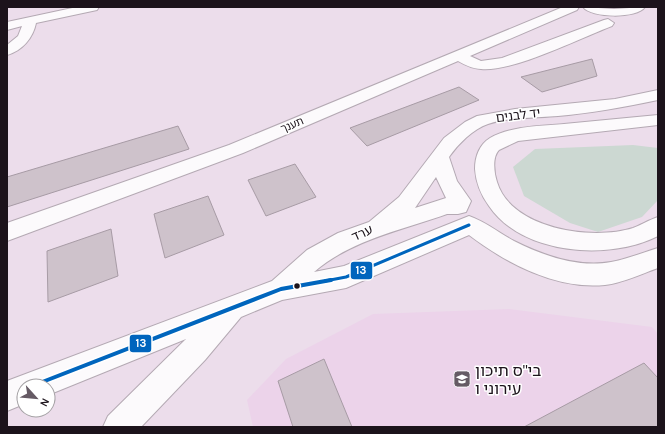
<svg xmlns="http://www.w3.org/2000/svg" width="665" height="434" font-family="Karla,'Noto Sans Hebrew',sans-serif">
<rect width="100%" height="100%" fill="#ecddeb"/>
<polygon fill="#ecd3ea" points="509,309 652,327 658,334 658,427 253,427 247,400 286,359 373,314"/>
<polygon fill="#ccd8d2" points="633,145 658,148 658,200 642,217 598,232 570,223 524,196 513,167 535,149"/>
<g fill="#cec2cb" stroke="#a79ba5">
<polygon points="592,59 597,76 542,92 521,77"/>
<polygon points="459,87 479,100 367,146 350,128"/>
<polygon points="178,126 189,149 7,207 7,177"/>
<polygon points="295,164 316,197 266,216 248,180"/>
<polygon points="208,196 224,235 165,258 154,214"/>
<polygon points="111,229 118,276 48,302 47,251"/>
<polygon points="324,359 352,427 293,427 278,381"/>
<polygon points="644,363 658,378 658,427 524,427"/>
</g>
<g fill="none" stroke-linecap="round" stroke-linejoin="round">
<g stroke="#b4a9b3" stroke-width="2">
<g id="minor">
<path d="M77,7H99L97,10L36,23C33,38 22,51 7,55V45L18,36L22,26L7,30V22Z"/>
<path d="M563,7H579L577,10L470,56L481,61L502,58L604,20L608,19L614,23L612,26C580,38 514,72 481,69C473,69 465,65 458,61L243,153L7,241V223L229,145Z"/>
<path d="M583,7L614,9L645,7C637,19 591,18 583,7Z"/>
<path d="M658,90V100C625,107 592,113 558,116C535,118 510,117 488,124C473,129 458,144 449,157L457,181L471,201L466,212L458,214H447C402,230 351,240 314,272L344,266L469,216C486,222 499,233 514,241C544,256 578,268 611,262C627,259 642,253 658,248V268C641,274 623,283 605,285C556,290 506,263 469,235L346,288L282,300L241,317L205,360L141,427H103L108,416L186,339L48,395V386H24V404L7,411V381L272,281L307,250L338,233L369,222L399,197L444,138L465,122L477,116L515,109L615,99ZM436,177L446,198L415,208Z"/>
<path d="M658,115V125L518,141L499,150C492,157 494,173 497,182C511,229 592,241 633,228C641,225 649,220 658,217V236C609,261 522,255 489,206C481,195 476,183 475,169C475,157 479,145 490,138C511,126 541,126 564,124C595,121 627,118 658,115Z"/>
</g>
</g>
<use href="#minor" fill="#fcfafc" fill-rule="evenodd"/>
<g stroke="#fff" stroke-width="6">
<polyline id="bus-1-far1" points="325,281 346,277 469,225"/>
</g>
<g stroke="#fff" stroke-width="7">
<polyline id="bus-1" points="32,386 281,289 331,280"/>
</g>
<use href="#bus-1-far1" stroke="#0065bd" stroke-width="3"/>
<use href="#bus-1" stroke="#0065bd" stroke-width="4"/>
</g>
<defs>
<g id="school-square" transform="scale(0.9)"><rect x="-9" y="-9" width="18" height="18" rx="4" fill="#655a64" stroke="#fff"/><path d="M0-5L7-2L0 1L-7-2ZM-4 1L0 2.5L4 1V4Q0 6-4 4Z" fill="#fff"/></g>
</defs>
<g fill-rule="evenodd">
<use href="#school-square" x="462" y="379"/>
</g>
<circle fill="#1c131b" stroke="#fff" stroke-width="1.5" cx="297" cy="286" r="3.5"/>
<g text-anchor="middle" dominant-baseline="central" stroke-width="3" stroke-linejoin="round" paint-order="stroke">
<g font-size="11" fill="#1c131b" stroke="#fff">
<text transform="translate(292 125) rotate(-23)">תענך</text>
</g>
<g font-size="13" fill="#1c131b" stroke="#fff">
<text transform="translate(518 115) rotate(-7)">יד לבנים</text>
<text transform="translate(362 233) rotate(-24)">ערד</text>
</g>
<g font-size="16" fill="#1c131b" stroke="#fff" text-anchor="start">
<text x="475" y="370">בי"ס תיכון<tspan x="475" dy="18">עירוני ו</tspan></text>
</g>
</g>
<g stroke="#fff" stroke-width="1.5">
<rect x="350" y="261" width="23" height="19" rx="4" fill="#0065bd"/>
<rect x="129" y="334" width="23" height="19" rx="4" fill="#0065bd"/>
</g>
<g font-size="11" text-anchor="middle" font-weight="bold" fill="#fff">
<text x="361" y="274">13</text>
<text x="141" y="347">13</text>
</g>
<rect width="665" height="434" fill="none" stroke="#1c131b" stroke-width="16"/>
<g transform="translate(36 398) rotate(117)"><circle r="19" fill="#ffffff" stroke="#a4a1a4"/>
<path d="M0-3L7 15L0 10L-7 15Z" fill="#655a64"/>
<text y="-6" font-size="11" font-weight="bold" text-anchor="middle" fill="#1c131b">N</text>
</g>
</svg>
